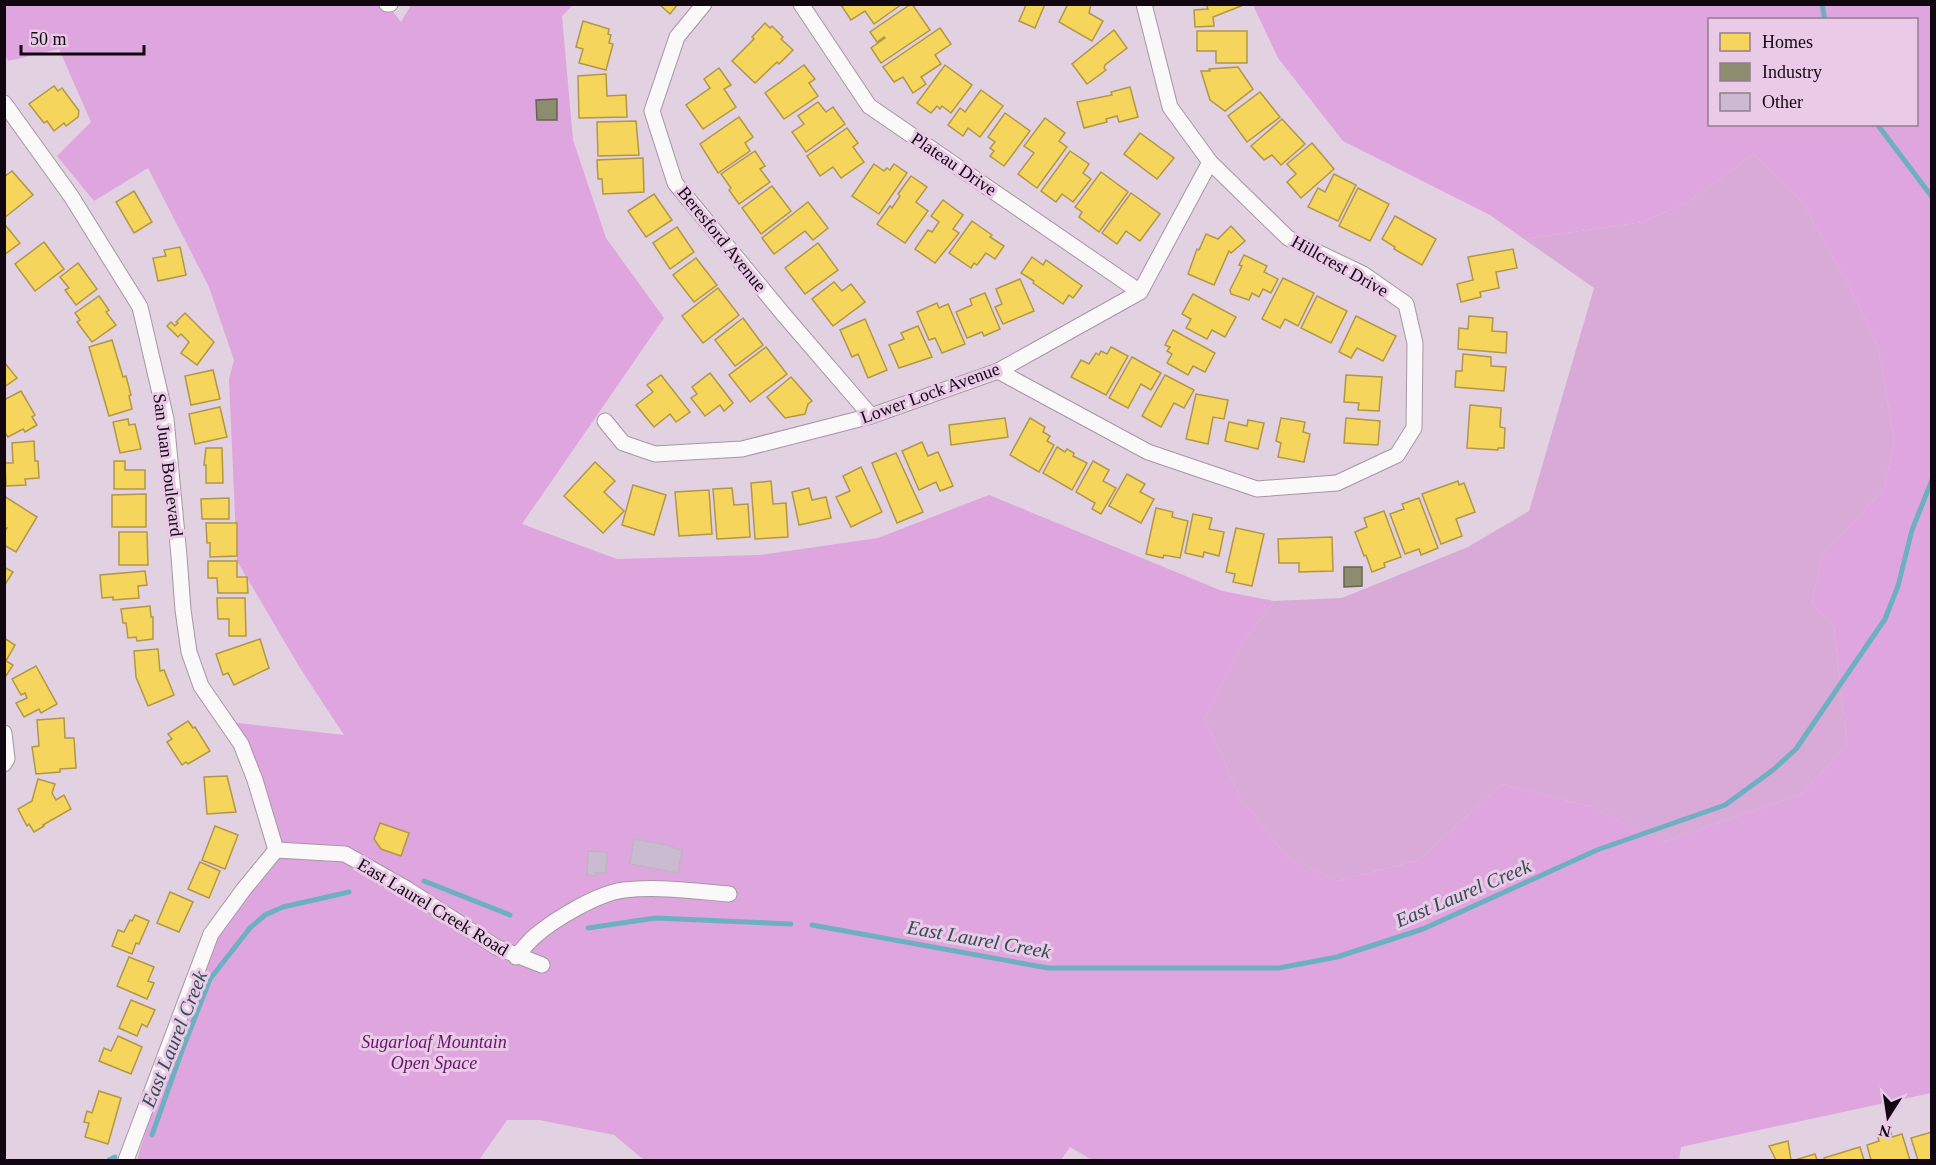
<svg xmlns="http://www.w3.org/2000/svg" width="1936" height="1165" font-family="'Times New Roman',serif">
<rect width="100%" height="100%" fill="#e2d1e1"/>
<polygon fill="#d9a9d8" points="1754,154 1801,200 1851,290 1878,346 1894,440 1884,489 1821,557 1812,604 1834,627 1847,746 1800,795 1663,842 1592,807 1502,784 1419,860 1337,881 1287,857 1240,797 1205,719 1243,642 1274,601 1342,598 1468,547 1529,511 1594,288 1524,239 1643,222 1688,202"/>
<path fill="#dfa5de" fill-rule="evenodd" d="M387,4L401,22L411,5H573L562,16L573,140L606,238L664,318L522,524L617,559L760,555L878,538L989,495L1222,591L1274,601L1243,642L1205,719L1240,797L1287,857L1337,881L1419,860L1502,784L1592,807L1663,842L1800,795L1847,746L1834,627L1812,604L1821,557L1884,489L1894,440L1878,346L1851,290L1801,200L1754,154L1688,202L1643,222L1524,239L1490,215L1343,141L1278,58L1253,5H1931V1093L1681,1147L1679,1160H1092L1070,1147L1061,1160H644L614,1135L539,1120H507L479,1160H137L207,932L268,848L248,777L221,721L344,735L300,668L237,561L229,379L234,360L209,287L148,168L94,201L57,156L91,122L59,49L8,61L5,55V5ZM1710,20H1916V124H1710Z"/>
<g fill="#f6d55c" stroke="#b19746" stroke-width="1.5">
<polygon points="659,4 678,4 670,14"/>
<polygon points="902,4 874,24 865,11 851,20 841,5"/>
<polygon points="911,4 912,4 930,30 881,63 871,48 885,38 884,37 877,42 870,32"/>
<polygon points="1024,4 1045,4 1035,28 1019,21 1026,5"/>
<polygon points="1068,4 1091,4 1089,13 1103,21 1092,41 1059,22"/>
<polygon points="1206,4 1240,4 1241,6 1213,17 1214,26 1195,27 1194,10 1208,9"/>
<polygon points="583,21 609,29 608,34 611,35 609,43 613,44 606,70 579,63 583,49 576,47"/>
<polygon points="765,23 770,28 772,26 783,37 781,39 793,50 779,64 777,62 755,83 732,61 754,39 752,37"/>
<polygon points="940,28 951,44 935,55 941,64 921,77 926,84 913,93 903,77 894,82 883,67"/>
<polygon points="1114,30 1127,48 1105,65 1104,68 1106,70 1087,84 1072,64"/>
<polygon points="1197,31 1247,31 1247,63 1216,63 1216,51 1197,51"/>
<polygon points="804,65 815,79 809,83 818,96 784,119 765,93"/>
<polygon points="945,65 972,85 951,113 942,106 940,109 937,106 931,113 917,103"/>
<polygon points="1238,67 1253,89 1225,111 1210,100 1201,71 1210,71 1209,69"/>
<polygon points="719,68 731,85 724,89 736,107 703,129 686,105 710,88 704,79"/>
<polygon points="606,74 607,96 626,95 627,117 579,118 578,76"/>
<polygon points="54,86 58,91 62,88 79,111 78,117 66,126 64,123 54,131 47,121 44,123 29,104"/>
<polygon points="1130,87 1138,117 1119,122 1117,116 1106,119 1107,122 1084,128 1077,102 1112,95 1111,92"/>
<polygon points="981,90 1003,106 980,137 968,128 963,136 948,125 960,108 965,112"/>
<polygon points="1260,92 1280,117 1247,142 1228,116"/>
<polygon points="818,102 826,112 833,107 845,124 806,152 792,132 804,124 798,116"/>
<polygon points="1005,113 1030,131 1004,166 990,156 994,151 990,148 995,142 988,137"/>
<polygon points="739,117 753,137 745,143 750,151 718,173 700,144"/>
<polygon points="1045,118 1065,133 1059,141 1067,147 1037,188 1018,174 1034,153 1024,146"/>
<polygon points="1282,119 1305,144 1281,165 1272,155 1264,160 1251,146"/>
<polygon points="636,121 639,155 598,156 597,122"/>
<polygon points="847,128 858,143 853,147 864,162 841,178 833,167 820,176 807,156"/>
<polygon points="1140,133 1174,158 1157,179 1124,154"/>
<polygon points="1312,143 1334,169 1301,198 1287,182 1296,174 1287,164"/>
<polygon points="755,151 765,166 760,169 770,182 739,204 729,190 731,188 721,174"/>
<polygon points="1070,151 1089,164 1083,173 1091,179 1073,202 1062,194 1056,202 1041,191"/>
<polygon points="643,158 644,192 603,194 602,179 598,179 597,160"/>
<polygon points="874,164 884,171 887,168 890,170 894,164 907,173 879,214 852,196"/>
<polygon points="12,171 33,195 4,218 4,177"/>
<polygon points="1101,172 1128,192 1099,232 1079,217 1082,212 1075,207"/>
<polygon points="1334,174 1356,185 1338,221 1308,207 1318,188 1325,192"/>
<polygon points="911,176 927,187 916,202 928,211 905,243 877,224 890,206 892,208 900,196 898,194"/>
<polygon points="772,186 791,211 761,234 742,208"/>
<polygon points="1358,188 1389,204 1370,241 1339,226"/>
<polygon points="134,191 152,222 134,233 116,202"/>
<polygon points="1131,193 1160,214 1140,241 1126,231 1117,244 1102,233"/>
<polygon points="654,194 672,220 646,237 628,211"/>
<polygon points="943,200 963,215 953,229 959,233 935,263 915,249 928,230 932,232 939,222 931,216"/>
<polygon points="808,202 828,228 813,240 805,231 774,254 762,238"/>
<polygon points="1395,216 1436,239 1422,265 1394,249 1395,247 1382,239"/>
<polygon points="972,221 992,235 990,237 1004,246 995,259 986,253 977,265 974,263 971,268 949,253"/>
<polygon points="6,226 20,243 4,255 4,227"/>
<polygon points="1231,226 1245,241 1231,253 1229,251 1214,285 1188,274 1197,249 1199,250 1206,234 1218,239"/>
<polygon points="677,227 694,252 670,269 653,243"/>
<polygon points="44,242 64,269 35,291 15,264"/>
<polygon points="818,243 838,270 805,294 785,268"/>
<polygon points="180,247 186,275 158,281 153,258 166,256 164,250"/>
<polygon points="1513,249 1517,268 1496,272 1499,288 1480,292 1481,297 1461,302 1457,284 1473,280 1468,257"/>
<polygon points="1244,255 1267,266 1264,272 1278,279 1271,293 1263,289 1259,297 1252,293 1249,300 1231,294 1230,290 1242,266 1239,265"/>
<polygon points="1032,257 1043,265 1046,260 1082,286 1073,298 1069,295 1063,304 1033,283 1034,281 1021,273"/>
<polygon points="696,258 717,285 694,302 673,275"/>
<polygon points="78,263 97,289 76,305 65,290 69,288 60,277"/>
<polygon points="1283,278 1314,293 1298,326 1285,319 1280,328 1262,319"/>
<polygon points="1020,279 1034,311 1003,324 995,307 1002,304 996,289"/>
<polygon points="834,282 842,291 851,284 865,302 833,326 812,299"/>
<polygon points="718,288 739,315 703,343 682,316"/>
<polygon points="985,293 1000,329 984,336 982,332 967,338 956,312 972,305 970,299"/>
<polygon points="1193,294 1236,317 1225,337 1212,330 1207,339 1186,328 1191,319 1182,314"/>
<polygon points="99,296 109,310 106,312 116,325 92,342 77,322 80,320 75,313"/>
<polygon points="1317,296 1347,311 1331,343 1301,328"/>
<polygon points="937,303 939,308 948,304 965,344 942,353 935,338 929,340 917,312"/>
<polygon points="185,313 214,342 197,365 181,353 189,342 181,334 178,337 167,326 171,322 175,326 178,323 176,322"/>
<polygon points="1356,316 1396,336 1383,361 1357,348 1351,358 1339,352"/>
<polygon points="1469,316 1493,318 1492,331 1507,332 1506,353 1458,349 1459,328 1468,329"/>
<polygon points="743,318 763,345 735,366 715,340"/>
<polygon points="865,319 887,370 868,378 858,354 852,357 840,330"/>
<polygon points="918,326 932,357 899,368 889,345 904,339 901,333"/>
<polygon points="1173,330 1215,353 1205,372 1193,366 1188,375 1167,363 1172,354 1167,351 1170,347 1165,345"/>
<polygon points="112,340 123,377 126,376 131,395 129,396 132,409 109,416 89,347"/>
<polygon points="766,347 787,374 750,402 729,375"/>
<polygon points="1111,347 1128,356 1106,395 1071,377 1081,360 1089,364 1096,353 1099,355 1101,351 1107,354"/>
<polygon points="1463,354 1491,357 1491,366 1506,367 1504,391 1455,387 1456,371 1462,371"/>
<polygon points="1132,357 1161,373 1151,390 1141,384 1128,408 1109,398"/>
<polygon points="4,362 17,378 4,387"/>
<polygon points="213,370 220,399 191,405 185,376"/>
<polygon points="710,373 733,403 724,411 720,405 705,416 691,398 697,394 692,387"/>
<polygon points="661,375 690,412 676,422 670,414 654,427 636,405 653,392 647,385"/>
<polygon points="1165,375 1194,390 1184,408 1174,403 1161,427 1142,416"/>
<polygon points="1346,375 1382,377 1379,411 1358,410 1359,403 1344,402"/>
<polygon points="791,377 812,401 808,404 805,414 785,418 767,397"/>
<polygon points="21,391 35,415 32,417 37,425 25,432 23,429 8,437 4,431 4,400"/>
<polygon points="1196,394 1228,400 1224,419 1213,417 1208,444 1186,439"/>
<polygon points="1470,405 1501,408 1500,427 1505,428 1504,448 1498,448 1498,450 1467,448"/>
<polygon points="220,407 227,437 195,444 189,414"/>
<polygon points="1005,418 1008,437 951,445 949,425"/>
<polygon points="1030,418 1045,427 1043,432 1050,436 1047,441 1054,445 1039,472 1010,455"/>
<polygon points="1281,418 1305,422 1303,432 1310,434 1304,462 1278,457 1281,443 1276,441"/>
<polygon points="1346,418 1380,421 1378,445 1344,443"/>
<polygon points="128,419 129,425 135,424 141,449 120,453 113,422"/>
<polygon points="1248,420 1264,423 1258,449 1225,441 1229,422 1247,426"/>
<polygon points="34,441 35,461 38,461 39,478 25,479 26,485 6,486 5,463 13,463 12,443"/>
<polygon points="922,442 928,456 938,452 953,486 940,491 936,482 919,490 902,451"/>
<polygon points="1057,447 1065,452 1067,449 1074,453 1073,456 1087,463 1072,490 1043,473"/>
<polygon points="206,448 222,448 223,483 206,483 206,465 204,465"/>
<polygon points="896,453 923,512 897,523 872,463"/>
<polygon points="114,461 125,461 125,470 145,470 145,489 114,489"/>
<polygon points="1093,461 1109,470 1103,481 1116,488 1101,514 1092,509 1095,503 1076,492"/>
<polygon points="595,462 615,481 604,492 624,511 603,533 564,496"/>
<polygon points="861,467 882,512 851,527 836,497 850,491 843,476"/>
<polygon points="1127,474 1145,484 1140,492 1154,499 1141,523 1109,506"/>
<polygon points="771,481 773,504 786,503 788,537 755,539 751,483"/>
<polygon points="1458,481 1459,485 1464,483 1475,512 1456,519 1462,536 1441,544 1422,494"/>
<polygon points="633,485 666,495 654,535 622,525"/>
<polygon points="732,488 734,505 748,504 750,537 717,539 713,489"/>
<polygon points="809,488 812,500 826,497 831,518 799,525 792,492"/>
<polygon points="709,490 712,534 679,536 675,492"/>
<polygon points="146,494 146,527 112,527 112,495"/>
<polygon points="4,496 37,517 16,552 4,545 4,532 7,528 4,527"/>
<polygon points="229,498 229,519 202,519 201,499"/>
<polygon points="1419,498 1438,548 1421,555 1419,549 1405,554 1390,514 1404,509 1402,504"/>
<polygon points="1156,508 1173,512 1172,517 1188,521 1180,558 1164,555 1163,558 1146,554"/>
<polygon points="1384,511 1401,557 1384,563 1385,567 1372,572 1366,555 1364,556 1355,532 1367,527 1364,518"/>
<polygon points="1193,514 1212,518 1209,529 1224,532 1219,556 1204,552 1203,557 1185,553"/>
<polygon points="206,523 237,523 237,556 210,557 210,543 207,543"/>
<polygon points="1236,528 1264,534 1252,586 1233,582 1235,574 1226,572"/>
<polygon points="119,532 147,532 148,565 119,565"/>
<polygon points="1332,537 1333,571 1299,572 1299,563 1279,563 1278,539"/>
<polygon points="208,561 237,561 237,577 247,577 248,593 218,593 217,578 208,578"/>
<polygon points="4,567 13,572 4,586"/>
<polygon points="145,571 147,585 138,586 139,598 113,600 113,597 102,598 100,575"/>
<polygon points="217,598 245,598 246,636 229,636 229,619 218,619"/>
<polygon points="150,606 151,617 153,617 153,639 137,641 136,637 128,638 126,623 123,623 121,609"/>
<polygon points="4,638 15,645 6,661 13,665 4,679"/>
<polygon points="260,639 269,668 234,685 228,673 223,675 216,654"/>
<polygon points="158,649 160,671 164,670 174,695 148,706 136,677 134,651"/>
<polygon points="36,666 57,704 41,713 39,709 24,717 16,703 27,698 25,693 21,695 12,679"/>
<polygon points="64,718 65,738 74,738 76,768 60,769 60,772 36,774 32,747 39,746 37,720"/>
<polygon points="188,721 193,728 195,727 210,751 188,764 186,762 182,765 167,742 172,739 168,734"/>
<polygon points="227,776 236,812 207,814 204,777"/>
<polygon points="38,779 55,784 52,793 56,800 64,795 71,809 43,825 44,826 34,832 29,824 27,826 18,809 32,801"/>
<polygon points="380,823 409,833 401,856 381,849 374,839"/>
<polygon points="215,826 238,835 225,869 202,860"/>
<polygon points="200,862 220,871 209,898 188,889"/>
<polygon points="170,892 193,902 179,932 157,923"/>
<polygon points="135,915 149,921 139,944 136,943 132,954 112,946 118,930 124,932 130,920 132,921"/>
<polygon points="129,957 154,967 148,981 154,983 147,999 117,986"/>
<polygon points="131,1000 155,1010 147,1027 142,1024 137,1036 119,1028"/>
<polygon points="118,1036 142,1047 131,1074 99,1061 104,1048 111,1051"/>
<polygon points="99,1091 121,1098 108,1144 85,1137 89,1123 84,1122 87,1111 92,1113"/>
<polygon points="1890,1130 1892,1137 1902,1134 1910,1160 1871,1160 1867,1145 1879,1141 1877,1134"/>
<polygon points="1932,1132 1932,1160 1918,1160 1911,1138"/>
<polygon points="1788,1141 1791,1160 1776,1160 1769,1146"/>
<polygon points="1860,1147 1864,1160 1825,1160 1824,1158"/>
<polygon points="1815,1154 1817,1160 1795,1160"/>
</g>
<g fill="#8c8c6e" stroke="#676452" stroke-width="1.5">
<polygon points="557,99 557,120 537,120 536,100"/>
<polygon points="1344,567 1362,567 1362,586 1344,587"/>
</g>
<g fill="none" stroke-linecap="round" stroke-linejoin="round">
<g stroke="#6db0bf" stroke-width="5">
<polyline points="1822,4 1825,20"/>
<polyline points="1877,124 1932,197"/>
<polyline points="424,881 510,915"/>
<polyline points="812,925 1048,968 1279,968 1337,957 1423,929 1597,850 1725,805 1773,770 1796,749 1885,619 1898,586 1912,530 1932,480"/>
<polyline points="588,928 655,918 791,924"/>
<polyline points="152,1135 183,1048 210,979 250,928 265,915 283,907 349,892"/>
<polyline points="109,1160 115,1157"/>
</g>
</g>
<g fill="#cabbd2" stroke="#bfb4c2" stroke-width="1.5">
<polygon points="634,839 672,846 672,848 682,850 678,873 630,864"/>
<polygon points="588,851 607,852 606,873 596,873 596,876 587,875"/>
</g>
<g fill="none" stroke-linecap="round" stroke-linejoin="round">
<g stroke="#a497a3" stroke-width="17">
<g id="minor">
<polyline points="387,4 390,4"/>
<polyline points="704,4 677,37 652,111 675,183 784,315 871,416"/>
<polyline points="801,4 869,106 1140,292"/>
<polyline points="4,103 71,196 140,307 166,419 179,556 183,610 189,652 201,686 241,744 255,780 276,850"/>
<polyline points="998,371 1148,452 1257,489 1337,483 1397,455 1414,428 1415,343 1406,304 1363,274 1288,238 1210,162 1170,107 1144,4"/>
<polyline points="605,421 623,443 655,454 742,449 871,416 998,371 1140,292 1210,162"/>
<polyline points="4,733 7,759 4,764"/>
<polyline points="276,850 345,854 407,889 496,947 542,965"/>
<path d="M516,957C522,950 528,942 535,936C555,919 598,893 624,890C658,886 695,891 729,894"/>
<polyline points="126,1160 211,934 244,889 276,850"/>
</g>
</g>
<use href="#minor" stroke="#fbf8fa" stroke-width="15"/>
</g>
<g text-anchor="middle" dominant-baseline="central" stroke-width="6" stroke-linejoin="round" paint-order="stroke">
<g font-size="18" fill="#110711" stroke="#e9cae7">
<text transform="translate(954 164) rotate(34)">Plateau Drive</text>
<text transform="translate(722 239) rotate(51)">Beresford Avenue</text>
<text transform="translate(1340 266) rotate(29)">Hillcrest Drive</text>
<text transform="translate(930 393) rotate(-20)">Lower Lock Avenue</text>
<text transform="translate(168 465) rotate(83)">San Juan Boulevard</text>
<text transform="translate(433 907) rotate(31)">East Laurel Creek Road</text>
</g>
<g font-size="18" font-style="italic" fill="#661468" stroke="#e9cae7">
<text x="434" y="1042">Sugarloaf Mountain<tspan x="434" dy="21">Open Space</tspan></text>
</g>
<g font-size="20" font-style="italic" fill="#2f4e53" stroke="#e9cae7">
<text transform="translate(1463 893) rotate(-23)">East Laurel Creek</text>
<text transform="translate(979 939) rotate(10)">East Laurel Creek</text>
<text transform="translate(174 1039) rotate(-68)">East Laurel Creek</text>
</g>
</g>
<rect width="1936" height="1165" fill="none" stroke="#110711" stroke-width="12"/>
<rect x="1708" y="18" width="210" height="108" fill="#e9cae7" stroke="#937c91" stroke-width="1.5"/>
<rect x="1720" y="33" width="30" height="18" fill="#f6d55c" stroke="#937c91" stroke-width="1.5"/>
<text x="1762" y="48" font-size="18" fill="#110711">Homes</text>
<rect x="1720" y="63" width="30" height="18" fill="#8c8c6e" stroke="#937c91" stroke-width="1.5"/>
<text x="1762" y="78" font-size="18" fill="#110711">Industry</text>
<rect x="1720" y="93" width="30" height="18" fill="#cabbd2" stroke="#937c91" stroke-width="1.5"/>
<text x="1762" y="108" font-size="18" fill="#110711">Other</text>
<g transform="translate(1888 1117) rotate(192)" stroke="#e9cae7" stroke-width="4.5" paint-order="stroke">
<path d="M0-4.5L10 22L0 15L-10 22Z" fill="#110711"/>
<text y="-9" font-size="16" font-weight="bold" text-anchor="middle" fill="#110711">N</text>
</g>
<path d="M21 45v9h123v-9" fill="none" stroke="#110711" stroke-width="3"/>
<text x="30" y="45" font-size="18" fill="#110711" stroke="#e9cae7" stroke-width="4.5" paint-order="stroke">50 m</text>
</svg>
